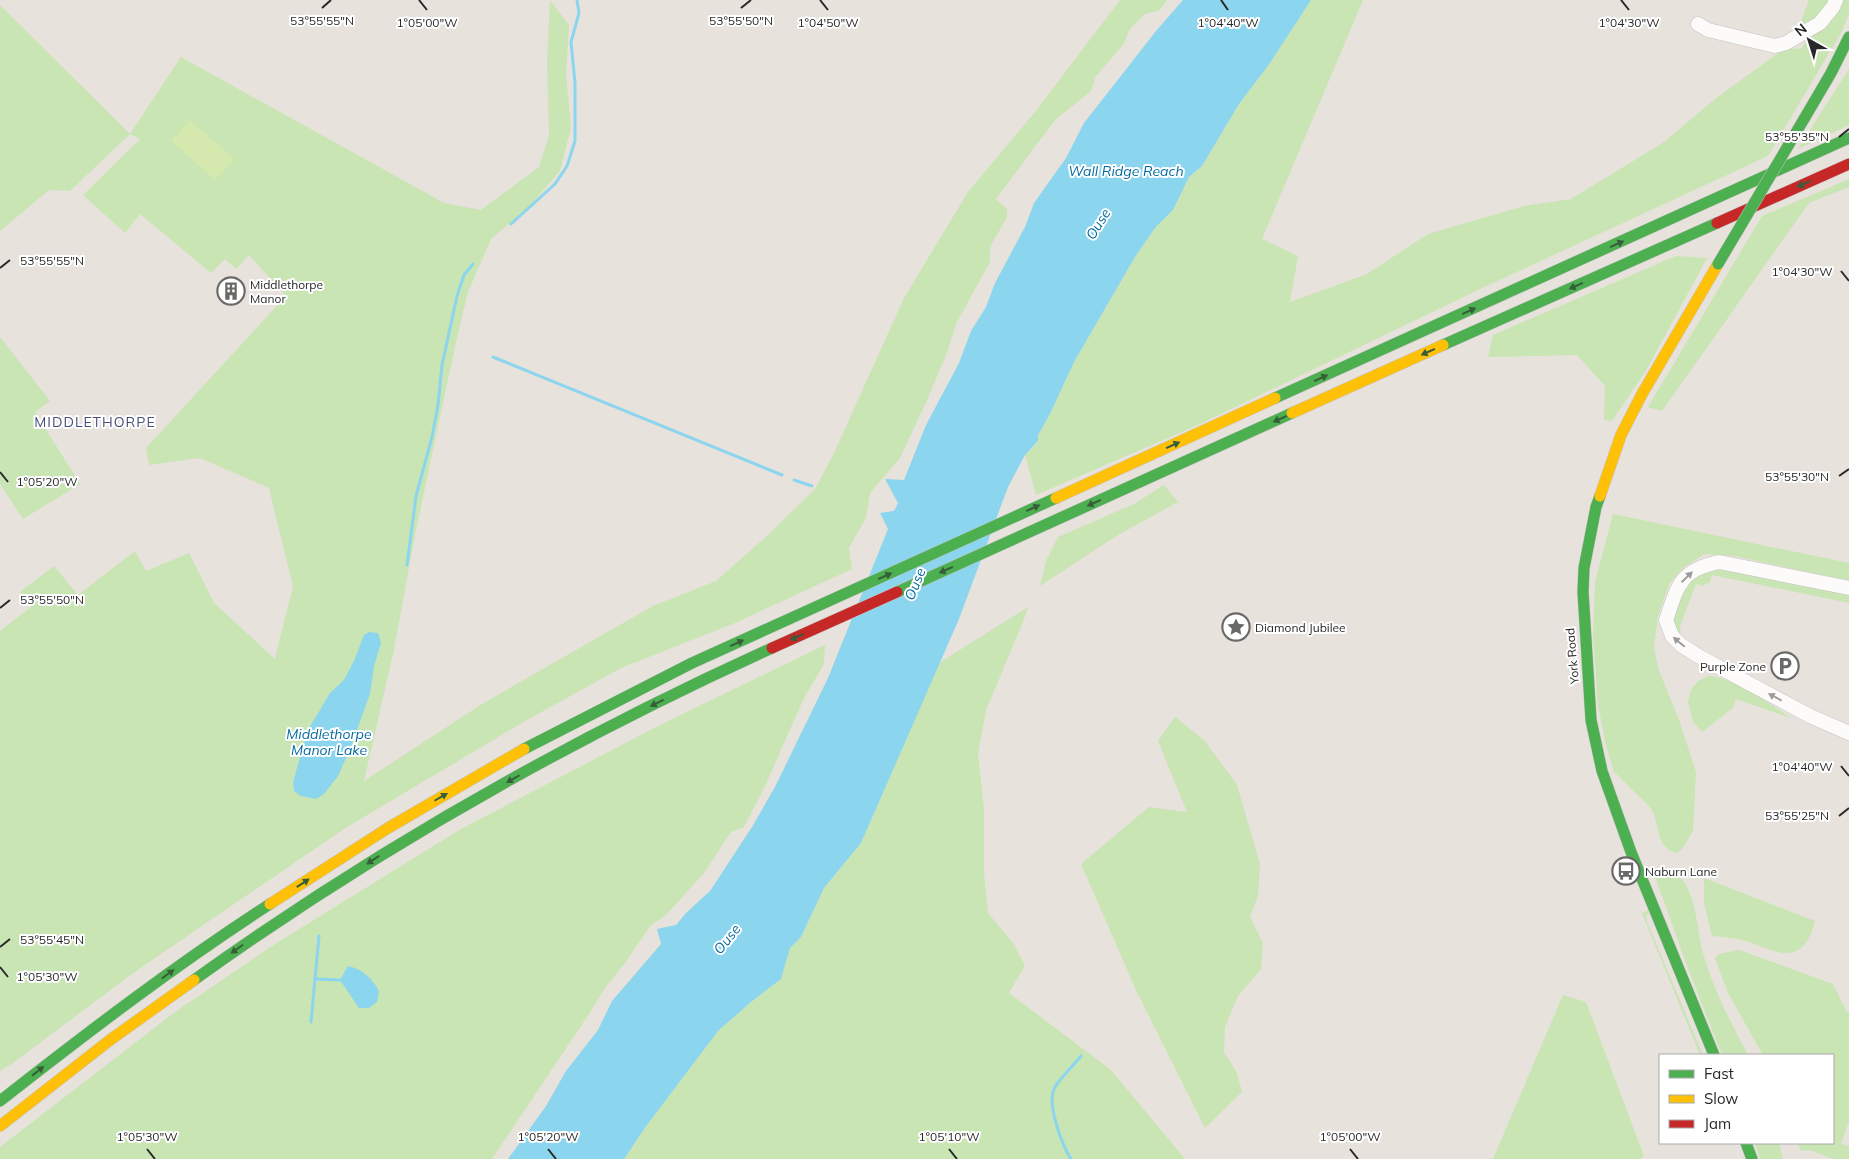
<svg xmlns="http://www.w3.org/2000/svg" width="1849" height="1159" font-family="Mulish,sans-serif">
<rect width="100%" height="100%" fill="#e8e2dc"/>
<g fill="#c8e5b3">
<polygon points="550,0 569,25 566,73 571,128 560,171 528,208 491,239 468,292 456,342 416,530 393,654 364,781 482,704 653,606 716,581 769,534 815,489 834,453 904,298 968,192 1035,112 1120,0 1167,0 1160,10 1145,14 1130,29 1123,45 1096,76 1091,91 1055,120 996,199 1007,209 1007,217 990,247 990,262 956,324 946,355 927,400 900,458 870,493 866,518 849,548 852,569 735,623 621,668 527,720 347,827 136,971 13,1063 0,1071 0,631 31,607 20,592 54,566 78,595 135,551 146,571 189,553 214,603 275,659 293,587 269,488 200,458 149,465 146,448 286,296 249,255 236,269 225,259 211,273 140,214 125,233 83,195 140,139 130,134 70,191 49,190 0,231 0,5 130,134 181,57 444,203 481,210 539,167 549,136 547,62"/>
<polygon points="1311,0 1363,0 1262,239 1298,256 1290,302 1367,274 1428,234 1524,206 1571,199 1664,142 1715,99 1777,54 1782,48 1801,49 1816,23 1800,24 1809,0 1849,0 1849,14 1841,33 1768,156 1478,290 1198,425 1036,495 1025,455 1038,442 1038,435 1050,414 1074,362 1135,257 1155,228 1173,210 1189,177 1202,166 1239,104 1270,63"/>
<polygon points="1849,69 1849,125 1798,149"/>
<polygon points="1849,179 1849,187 1809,203 1662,411 1648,407 1762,216"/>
<polygon points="1676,256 1707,258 1647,369 1612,421 1604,420 1605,386 1577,355 1488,357 1493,335"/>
<polygon points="0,337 50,401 35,412 80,484 23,519 0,484"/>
<polygon points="1164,485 1178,502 1118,535 1040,586 1046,561 1058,537 1134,504"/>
<polygon points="1613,514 1849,563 1849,581 1734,556 1705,554 1684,567 1669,584 1658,616 1654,646 1658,668 1679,720 1696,772 1693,831 1682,849 1677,853 1670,851 1663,844 1659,835 1654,814 1649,806 1614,772 1606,745 1598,705 1593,635 1595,582"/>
<path d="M1726,568L1849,595V603L1712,575L1710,582L1702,586L1696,584L1680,626L1681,640C1679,636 1675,631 1674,626C1671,604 1689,574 1710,569C1715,568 1721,569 1726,568Z"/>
<polygon points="1028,607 1023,622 986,710 978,754 984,808 984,873 988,913 1013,943 1025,966 1009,993 1111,1070 1185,1159 624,1159 644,1129 718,1031 751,1002 781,979 790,948 801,937 824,888 861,843 939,663"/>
<polygon points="825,645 824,664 804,698 765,786 744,827 731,832 704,873 665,916 650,926 625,963 605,988 589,1014 492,1159 0,1159 0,1147 175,1012 275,944 461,829 660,725"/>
<path d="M1709,676C1733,677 1771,705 1791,718L1736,699L1733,708L1702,732L1693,722L1688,703L1691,690L1698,681Z"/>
<polygon points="1175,717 1205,741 1237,785 1260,864 1258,896 1250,916 1263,944 1261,969 1238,996 1225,1027 1224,1052 1237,1073 1242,1092 1205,1128 1136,990 1081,864 1149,807 1187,812 1158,741"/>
<path d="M1653,871C1663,872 1678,872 1684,882C1697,902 1697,930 1703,953C1713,989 1731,1023 1748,1055H1722L1686,963Z"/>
<path d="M1704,878L1815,921C1812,931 1808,945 1798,950C1784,959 1760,945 1746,941C1735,938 1723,937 1712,936L1704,903Z"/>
<polygon points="1653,908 1646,915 1647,922 1703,1055 1700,1055 1642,913"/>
<polygon points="1739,950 1833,984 1847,1012 1849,1013 1849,1121 1841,1144 1849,1146 1849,1159 1833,1159 1810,1150 1801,1151 1798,1143 1833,1143 1833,1055 1763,1055 1728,993 1715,958 1719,954"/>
<polygon points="1563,995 1586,1002 1644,1156 1641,1159 1493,1159"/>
<polygon points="1755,1143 1779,1143 1783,1159 1760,1159"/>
</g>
<polygon fill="#d5e9af" points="190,120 234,159 215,180 171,141"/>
<g fill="#8bd5ee">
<polygon points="1183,0 1311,0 1270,63 1239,104 1202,166 1189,177 1173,210 1155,228 1135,257 1074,362 1050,414 1038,435 1038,441 1025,455 1008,487 959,619 861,843 824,888 801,937 790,948 781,979 751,1002 718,1031 644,1129 624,1159 508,1159 546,1106 566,1071 598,1030 612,1001 661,944 657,929 676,925 686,913 710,891 752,827 775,787 828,678 888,529 880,513 894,511 898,503 885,479 904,480 926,425 959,363 971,331 986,307 995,283 1025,227 1034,203 1066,158 1084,123 1156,31"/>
<polygon points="369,632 378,633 381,643 374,666 370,694 350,749 338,776 324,794 316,799 301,796 294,791 293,782 308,730 330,693 344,680 354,661 364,635"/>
<path d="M348,966C363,969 372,979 379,991L377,1002L369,1008H359L340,980Z"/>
</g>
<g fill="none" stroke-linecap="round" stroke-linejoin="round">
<g stroke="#8bd5ee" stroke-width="3">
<polyline points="511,224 555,184 567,166 575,141 575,83 571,42 579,13 577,0"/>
<polyline points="493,357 782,475"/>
<polyline points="794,480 812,486"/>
<polyline points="407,565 416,496 432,437 438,405 442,365 457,296 464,275 473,264"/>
<polyline points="315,979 340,980"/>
<polyline points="311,1022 319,936"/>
<path d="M1071,1159C1062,1145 1047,1105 1054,1089C1057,1081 1075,1064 1081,1056"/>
</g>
<g stroke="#c5c2c3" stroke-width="15">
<g id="street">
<polyline points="1698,24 1708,30 1775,46 1786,43 1820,23 1833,7 1836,0"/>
<path d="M1849,588L1719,562C1680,570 1678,585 1666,620L1672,636L1681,645L1700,657L1810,716L1849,733"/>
</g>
</g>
<g stroke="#c5c2c3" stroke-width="12">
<g id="fast">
<polyline points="1804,119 1831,73 1849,37"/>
<polyline points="1443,345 1717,223"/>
<polyline points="1275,398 1849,138"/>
<polyline points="1600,496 1596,507 1584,568 1583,592 1591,720 1602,771 1631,852 1714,1055"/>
<polyline points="897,592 1292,413"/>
<polyline points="524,749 692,663 1056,498"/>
<path d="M194,980C375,850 569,740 772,648"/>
<path d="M0,1101C88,1032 177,964 270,904"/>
<polyline points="1746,1143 1752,1159"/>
</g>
</g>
<g stroke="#c5c2c3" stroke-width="12">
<g id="slow">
<polyline points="1292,413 1443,345"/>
<polyline points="1600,496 1621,435 1642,394 1718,264"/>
<polyline points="1056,498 1275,398"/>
<polyline points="270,904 388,828 524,749"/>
<polyline points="0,1126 110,1040 194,980"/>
</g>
</g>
<g stroke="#c5c2c3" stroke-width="12">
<g id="jam">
<polyline points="1717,223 1849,164"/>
<polyline points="772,648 897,592"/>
</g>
</g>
<use href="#street" stroke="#fcfbfa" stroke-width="14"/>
<use href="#fast" stroke="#4caf50" stroke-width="11"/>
<use href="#slow" stroke="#ffc107" stroke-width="11"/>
<use href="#jam" stroke="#c62828" stroke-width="11"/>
<g stroke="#c5c2c3" stroke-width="12" stroke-linecap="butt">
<polyline id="fast-bridge" points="1718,264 1804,119"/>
</g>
<use href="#fast-bridge" stroke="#4caf50" stroke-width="11"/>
</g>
<defs><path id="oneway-solid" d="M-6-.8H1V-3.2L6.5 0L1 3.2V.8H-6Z" transform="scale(1.25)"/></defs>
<g fill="#365e38">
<use href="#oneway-solid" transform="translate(1804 184) rotate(156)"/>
<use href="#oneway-solid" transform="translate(1617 244) rotate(-24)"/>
<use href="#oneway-solid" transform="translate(1576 286) rotate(156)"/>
<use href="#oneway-solid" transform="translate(1469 311) rotate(-24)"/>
<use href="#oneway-solid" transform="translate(1428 352) rotate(156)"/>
<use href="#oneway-solid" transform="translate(1321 378) rotate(-24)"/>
<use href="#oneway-solid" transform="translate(1280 419) rotate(156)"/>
<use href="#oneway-solid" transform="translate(1173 445) rotate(-24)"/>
<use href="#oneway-solid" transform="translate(1094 503) rotate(156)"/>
<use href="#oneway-solid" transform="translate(1033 508) rotate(-24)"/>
<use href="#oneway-solid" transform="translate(946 570) rotate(156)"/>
<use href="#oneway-solid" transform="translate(885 576) rotate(-24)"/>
<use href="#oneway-solid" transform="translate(797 637) rotate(156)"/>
<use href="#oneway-solid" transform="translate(737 643) rotate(-24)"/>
<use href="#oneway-solid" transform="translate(657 703) rotate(153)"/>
<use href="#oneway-solid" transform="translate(513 779) rotate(150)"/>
<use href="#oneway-solid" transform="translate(441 797) rotate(-30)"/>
<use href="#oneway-solid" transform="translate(373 860) rotate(147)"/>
<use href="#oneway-solid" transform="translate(303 883) rotate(-33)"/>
<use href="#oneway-solid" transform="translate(237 949) rotate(145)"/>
<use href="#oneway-solid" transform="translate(168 974) rotate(-36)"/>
<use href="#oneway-solid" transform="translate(38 1071) rotate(-38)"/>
</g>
<g fill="#9d9c9c">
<use href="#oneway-solid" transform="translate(1687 577) rotate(-44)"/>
<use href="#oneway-solid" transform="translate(1679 642) rotate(-140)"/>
<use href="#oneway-solid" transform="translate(1775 697) rotate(-152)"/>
</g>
<path fill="none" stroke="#282828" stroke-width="2" d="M419,0L427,10M820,0L828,10M1221,0L1228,10M1621,0L1629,10M322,8L331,0M741,8L751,0M1839,137L1849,129M0,268L10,260M1841,271L1849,281M0,472L8,482M1839,476L1849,469M0,608L10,600M1841,766L1849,776M1839,816L1849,808M0,947L10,939M0,967L8,977M147,1149L155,1159M548,1149L556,1159M949,1149L957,1159M1350,1149L1358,1159"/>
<defs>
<g id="building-ring" transform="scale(1.4375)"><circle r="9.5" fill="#fff" stroke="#6b6967" stroke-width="1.5"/><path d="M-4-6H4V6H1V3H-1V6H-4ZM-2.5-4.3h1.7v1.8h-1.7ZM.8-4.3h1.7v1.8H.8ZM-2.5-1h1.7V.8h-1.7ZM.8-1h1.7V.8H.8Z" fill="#6b6967"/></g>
<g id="sight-ring" transform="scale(1.4375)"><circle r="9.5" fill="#fff" stroke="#6b6967" stroke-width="1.5"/><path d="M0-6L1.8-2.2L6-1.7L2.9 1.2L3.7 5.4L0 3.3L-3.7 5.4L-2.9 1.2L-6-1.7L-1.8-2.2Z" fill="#6b6967"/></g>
<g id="parking-ring" transform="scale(1.4375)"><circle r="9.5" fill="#fff" stroke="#6b6967" stroke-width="1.5"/><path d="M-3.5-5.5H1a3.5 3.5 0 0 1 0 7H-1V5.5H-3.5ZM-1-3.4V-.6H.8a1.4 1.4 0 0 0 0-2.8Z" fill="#6b6967"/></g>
<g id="bus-ring" transform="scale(1.4375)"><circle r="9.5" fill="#fff" stroke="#6b6967" stroke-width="1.5"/><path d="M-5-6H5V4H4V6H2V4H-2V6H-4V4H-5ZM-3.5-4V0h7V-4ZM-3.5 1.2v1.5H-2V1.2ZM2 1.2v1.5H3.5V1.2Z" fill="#6b6967"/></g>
</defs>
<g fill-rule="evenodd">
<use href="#building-ring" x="231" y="291"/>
<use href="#sight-ring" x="1236" y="627"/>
<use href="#parking-ring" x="1785" y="666"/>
<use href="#bus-ring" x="1626" y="871"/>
</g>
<g text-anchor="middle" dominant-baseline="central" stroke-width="4" stroke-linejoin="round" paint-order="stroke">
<g font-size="12" fill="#282828" stroke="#fff" text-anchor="start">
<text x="250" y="284">Middlethorpe<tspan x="250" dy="14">Manor</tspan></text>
<text x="1255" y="627">Diamond Jubilee</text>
<text x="1766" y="666" text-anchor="end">Purple Zone</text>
<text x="1645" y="871">Naburn Lane</text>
</g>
<g font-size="12" fill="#282828" stroke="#fff">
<text transform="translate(1572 656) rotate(-95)">York Road</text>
</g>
<g font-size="14" font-style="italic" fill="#056ba0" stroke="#fff">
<text x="1126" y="171">Wall Ridge Reach</text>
<text transform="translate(1098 224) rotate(-58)">Ouse</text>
<text transform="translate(915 584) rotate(-68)">Ouse</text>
<text x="329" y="734">Middlethorpe<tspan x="329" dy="16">Manor Lake</tspan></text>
<text transform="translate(727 939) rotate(-51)">Ouse</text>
</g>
<g font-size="14" letter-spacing="1" fill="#46507b" stroke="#fff">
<text x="95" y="422">MIDDLETHORPE</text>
</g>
</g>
<g font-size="12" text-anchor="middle" fill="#282828" stroke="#fff" stroke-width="4" stroke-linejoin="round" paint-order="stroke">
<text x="322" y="25">53°55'55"N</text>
<text x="741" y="25">53°55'50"N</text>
<text x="427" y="27">1°05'00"W</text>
<text x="828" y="27">1°04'50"W</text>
<text x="1228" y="27">1°04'40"W</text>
<text x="1629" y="27">1°04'30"W</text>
<text x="1797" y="141">53°55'35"N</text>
<text x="52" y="265">53°55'55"N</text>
<text x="1802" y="276">1°04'30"W</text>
<text x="1797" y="481">53°55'30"N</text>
<text x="47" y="486">1°05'20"W</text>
<text x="52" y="604">53°55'50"N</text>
<text x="1802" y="771">1°04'40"W</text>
<text x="1797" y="820">53°55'25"N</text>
<text x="52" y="944">53°55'45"N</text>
<text x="47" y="981">1°05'30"W</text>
<text x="147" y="1141">1°05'30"W</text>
<text x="548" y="1141">1°05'20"W</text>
<text x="949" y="1141">1°05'10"W</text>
<text x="1350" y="1141">1°05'00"W</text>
</g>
<rect x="1659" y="1054" width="175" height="90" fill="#ffffff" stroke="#a9a9a9"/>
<rect x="1669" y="1070" width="25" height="8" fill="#4caf50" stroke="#a9a9a9"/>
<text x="1704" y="1079" font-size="15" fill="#282828">Fast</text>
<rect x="1669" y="1095" width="25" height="8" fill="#ffc107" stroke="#a9a9a9"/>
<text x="1704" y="1104" font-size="15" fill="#282828">Slow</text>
<rect x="1669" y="1120" width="25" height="8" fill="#c62828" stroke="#a9a9a9"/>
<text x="1704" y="1129" font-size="15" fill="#282828">Jam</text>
<g transform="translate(1809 40) rotate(321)" stroke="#ffffff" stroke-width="4" paint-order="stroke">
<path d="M0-4L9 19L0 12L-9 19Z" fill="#282828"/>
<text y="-8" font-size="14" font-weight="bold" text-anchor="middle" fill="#282828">N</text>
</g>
</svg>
